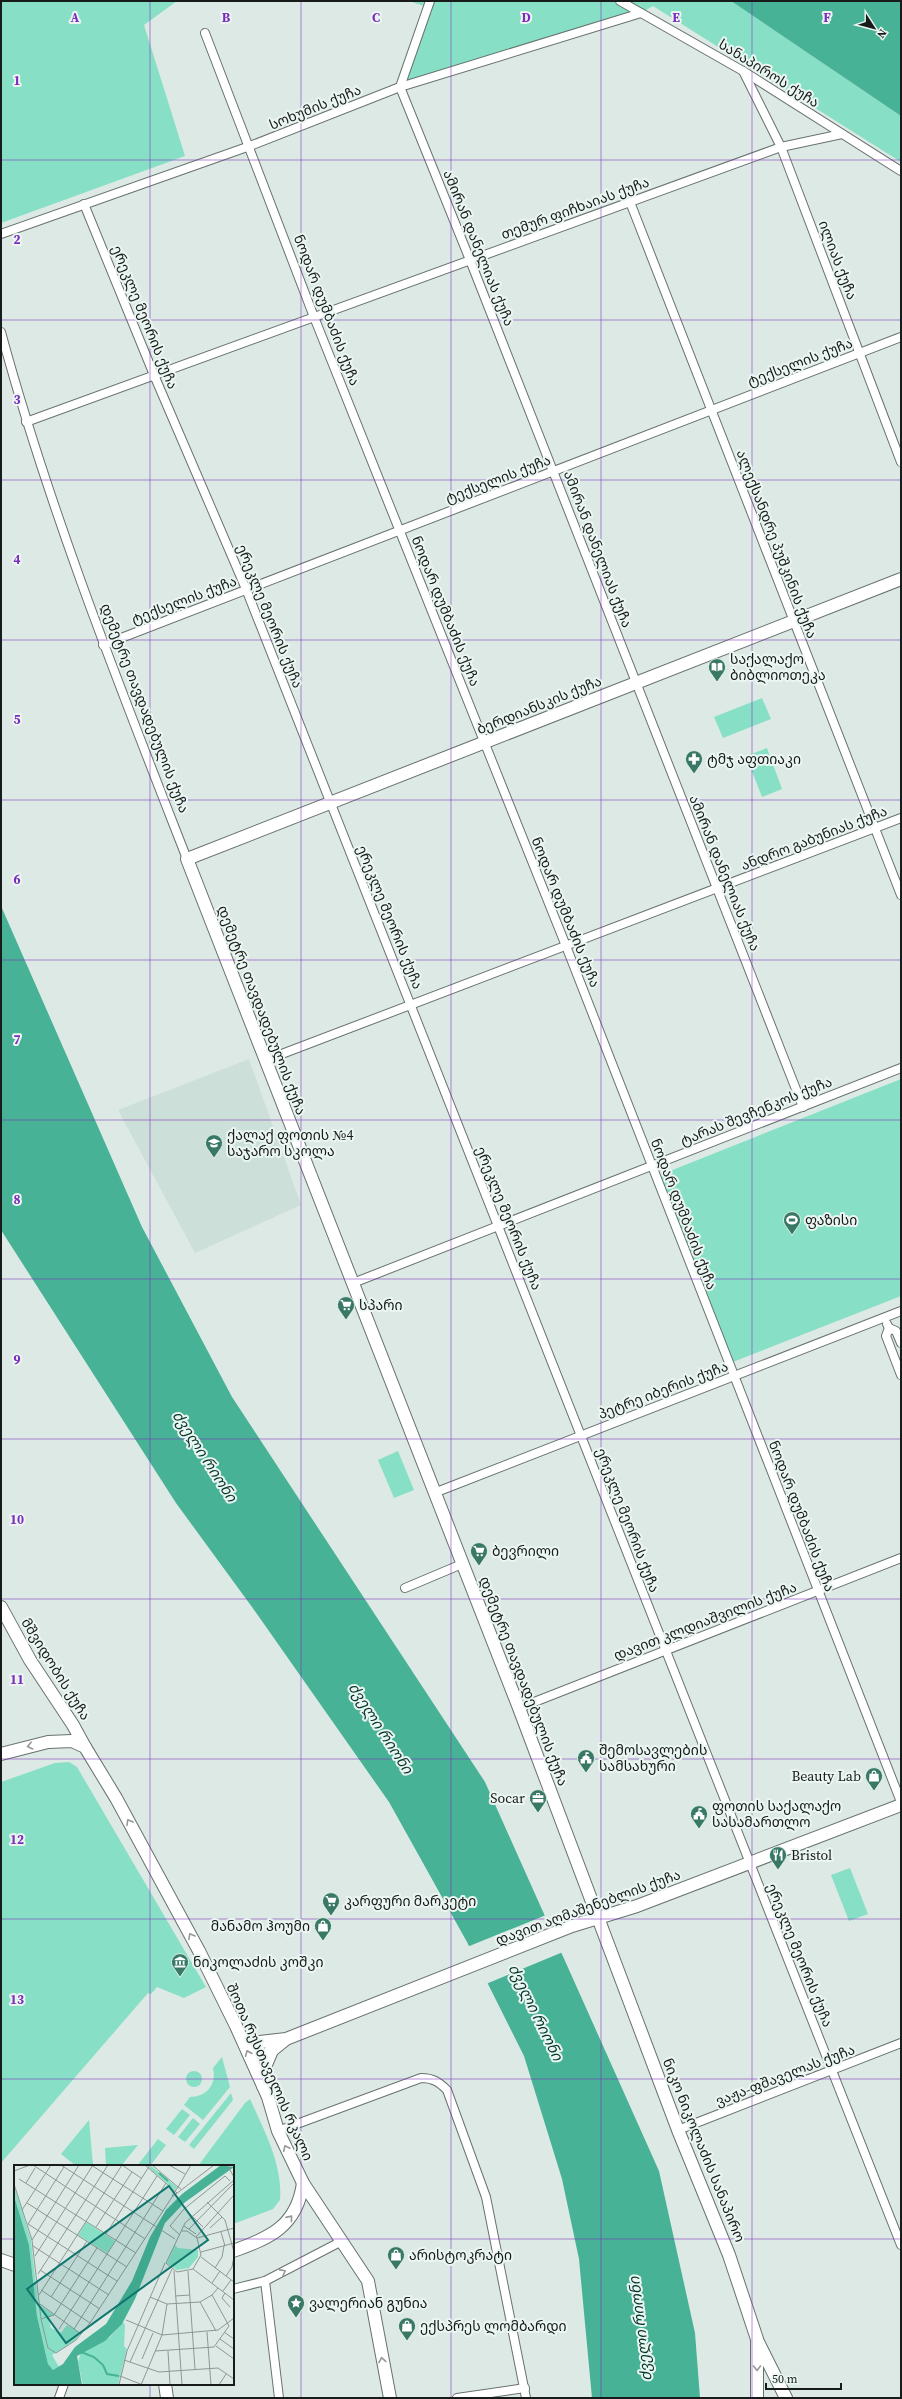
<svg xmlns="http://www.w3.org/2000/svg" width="902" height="2399" font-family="'Source Serif 4','Noto Sans Georgian',serif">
<rect width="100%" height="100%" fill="#dde9e5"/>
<polygon fill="#cce0d9" points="249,1059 301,1205 195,1253 118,1110"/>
<g fill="#87e0c5">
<polygon points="1,1 177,1 144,25 185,156 1,223"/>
<polygon points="409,1 731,1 901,116 901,162 653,6 641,13 400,87 427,7"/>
<polygon points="762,698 771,719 723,738 714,717"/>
<polygon points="767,748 782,789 762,797 746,756"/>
<polygon points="901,1079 901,1296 733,1362 660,1175"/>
<polygon points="398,1451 414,1490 394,1498 378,1460"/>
<polygon points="69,1762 77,1767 206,1987 184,1998 157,1987 151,1994 148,1993 1,2163 1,1782 55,1763"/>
<polygon points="850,1868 868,1914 849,1921 831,1875"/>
<path d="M222,2057L230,2087L203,2120L184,2105L190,2097C206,2097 217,2085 213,2068Z"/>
<circle cx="194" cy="2079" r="8"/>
<polygon points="231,2093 233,2100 194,2149 189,2145"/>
<path d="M250,2099C264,2130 283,2165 280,2200L273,2209L233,2224V2166H198L245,2103Z"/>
<polygon points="182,2109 190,2115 174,2135 166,2129"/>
<polygon points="193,2118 200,2124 185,2142 178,2137"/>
<polygon points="89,2120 93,2165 76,2166 61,2154"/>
<polygon points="158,2139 166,2145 150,2166 137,2166"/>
<polygon points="138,2145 121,2166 106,2165 105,2148"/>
</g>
<g fill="#47b295">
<polygon points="731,1 901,1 901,116"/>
<polygon points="1,906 142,1227 232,1397 485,1782 659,2171 695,2333 700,2398 592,2398 579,2259 562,2179 524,2056 467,1942 389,1802 252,1607 176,1503 1,1230"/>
</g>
<polygon fill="#dde9e5" points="546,1915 563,1952 486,1984 467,1947"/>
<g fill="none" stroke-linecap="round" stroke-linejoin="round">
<g stroke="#68726e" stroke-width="10">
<g id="street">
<polyline points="430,1 400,87 470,260 803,1107"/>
<polyline points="620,1 743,71 901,171"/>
<polyline points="205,33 314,317 566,946 901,1802"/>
<polyline points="743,71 781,147 901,462"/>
<polyline points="630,202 901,895"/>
<polyline points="84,204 154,375 246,589 901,2245"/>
<polyline points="1,234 250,146 400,87 641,13"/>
<path d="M1,332C50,512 119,685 187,859"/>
<polyline points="26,422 781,147 842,134"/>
<polyline points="103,645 901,337"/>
<polyline points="266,1060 901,818"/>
<polyline points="353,1283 901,1068"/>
<polyline points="887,1324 889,1328 896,1331 901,1343"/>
<polyline points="889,1328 886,1336 901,1375"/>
<polyline points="434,1493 901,1311"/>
<polyline points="405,1588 462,1564"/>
<polyline points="519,1708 901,1558"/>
<polyline points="678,2130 901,2043"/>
<path d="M278,2131L421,2078C433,2078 439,2082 447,2090L486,2197L526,2398"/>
<polyline points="265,2281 279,2398"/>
<polyline points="233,2289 265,2281 342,2241"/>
<polyline points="59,2398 64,2384"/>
<polyline points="457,2398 525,2388"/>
</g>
</g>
<g stroke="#68726e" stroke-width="14">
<g id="secondary">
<polyline points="1,1607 30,1660 73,1725 85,1747"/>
<polyline points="1,1754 48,1742 72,1741 85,1747 116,1798 199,1951 236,2026 268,2097 278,2131 303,2183 368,2281 390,2398"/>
<polyline points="286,2039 265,2056 257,2051 260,2042 286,2039 572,1926 637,1906 901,1805"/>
<polyline points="263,2086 265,2067 271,2053"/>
<path d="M233,2251C270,2238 297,2226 303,2183"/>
<polyline points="1,2260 15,2265"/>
<polyline points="758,2342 786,2398"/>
<polyline points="165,2384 167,2398"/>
<polyline points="757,2398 757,2339 729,2255 678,2130 519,1708 187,859 901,579"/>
</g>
</g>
<use href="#street" stroke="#fff" stroke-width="8"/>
<use href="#secondary" stroke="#fff" stroke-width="12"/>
</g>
<defs><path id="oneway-chevron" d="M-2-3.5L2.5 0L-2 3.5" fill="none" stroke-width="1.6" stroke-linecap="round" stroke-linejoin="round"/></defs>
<g stroke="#979898">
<use href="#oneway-chevron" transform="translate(30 1746) rotate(167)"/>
<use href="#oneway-chevron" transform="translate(129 1822) rotate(-119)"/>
<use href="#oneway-chevron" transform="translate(191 1936) rotate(-119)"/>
<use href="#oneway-chevron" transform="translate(248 2053) rotate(-113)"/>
<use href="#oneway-chevron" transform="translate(286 2148) rotate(-116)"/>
<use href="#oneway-chevron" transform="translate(290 2218) rotate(-51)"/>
<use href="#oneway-chevron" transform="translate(283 2272) rotate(-28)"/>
<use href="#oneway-chevron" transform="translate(382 2360) rotate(-100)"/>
<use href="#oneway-chevron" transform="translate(757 2368) rotate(90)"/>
</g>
<path fill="none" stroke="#7b2cbf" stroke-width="1" stroke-opacity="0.55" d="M150,1V2166M301,1V2398M451,1V2398M601,1V2398M752,1V2398M1,160H901M1,320H901M1,480H901M1,640H901M1,800H901M1,960H901M1,1120H901M1,1279H901M1,1439H901M1,1599H901M1,1759H901M1,1919H901M1,2079H901M1,2239H15M233,2239H901M150,2384V2398"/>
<defs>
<g id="library-pin" transform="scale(0.9)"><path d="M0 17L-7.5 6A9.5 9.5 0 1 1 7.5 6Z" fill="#387865" stroke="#ebf6f2"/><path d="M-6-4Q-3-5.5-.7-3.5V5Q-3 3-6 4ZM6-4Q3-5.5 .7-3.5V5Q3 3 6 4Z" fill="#fff"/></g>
<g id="pharmacy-pin" transform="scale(0.9)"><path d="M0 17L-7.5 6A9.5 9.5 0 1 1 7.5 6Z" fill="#387865" stroke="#ebf6f2"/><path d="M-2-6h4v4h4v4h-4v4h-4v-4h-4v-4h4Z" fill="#fff"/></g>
<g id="school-pin" transform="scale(0.9)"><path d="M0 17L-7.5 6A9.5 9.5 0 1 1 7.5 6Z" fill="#387865" stroke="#ebf6f2"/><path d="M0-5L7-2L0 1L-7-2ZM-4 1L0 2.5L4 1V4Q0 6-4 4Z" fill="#fff"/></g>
<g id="stadium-pin" transform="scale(0.9)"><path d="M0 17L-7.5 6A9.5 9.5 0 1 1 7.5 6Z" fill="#387865" stroke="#ebf6f2"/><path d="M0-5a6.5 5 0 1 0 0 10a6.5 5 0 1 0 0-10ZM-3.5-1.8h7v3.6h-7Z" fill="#fff"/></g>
<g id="supermarket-pin" transform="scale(0.9)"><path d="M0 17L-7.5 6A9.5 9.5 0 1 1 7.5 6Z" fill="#387865" stroke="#ebf6f2"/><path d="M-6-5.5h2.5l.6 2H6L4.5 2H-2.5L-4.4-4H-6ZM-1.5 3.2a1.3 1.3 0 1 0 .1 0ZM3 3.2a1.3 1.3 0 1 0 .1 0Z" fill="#fff"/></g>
<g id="civic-pin" transform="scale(0.9)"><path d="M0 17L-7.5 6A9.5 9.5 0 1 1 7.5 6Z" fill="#387865" stroke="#ebf6f2"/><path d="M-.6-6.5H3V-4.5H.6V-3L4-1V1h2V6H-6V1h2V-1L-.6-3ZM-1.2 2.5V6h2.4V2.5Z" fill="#fff"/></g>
<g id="shop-pin" transform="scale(0.9)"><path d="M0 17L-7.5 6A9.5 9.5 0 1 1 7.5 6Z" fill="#387865" stroke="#ebf6f2"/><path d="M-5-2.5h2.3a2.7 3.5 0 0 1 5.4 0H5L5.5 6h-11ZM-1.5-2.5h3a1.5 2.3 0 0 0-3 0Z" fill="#fff"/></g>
<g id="office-pin" transform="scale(0.9)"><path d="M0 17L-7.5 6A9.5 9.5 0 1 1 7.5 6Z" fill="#387865" stroke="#ebf6f2"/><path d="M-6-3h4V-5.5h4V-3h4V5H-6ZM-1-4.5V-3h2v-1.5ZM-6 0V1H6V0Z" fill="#fff"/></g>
<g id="restaurant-pin" transform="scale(0.9)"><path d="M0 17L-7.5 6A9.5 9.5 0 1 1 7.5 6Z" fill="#387865" stroke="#ebf6f2"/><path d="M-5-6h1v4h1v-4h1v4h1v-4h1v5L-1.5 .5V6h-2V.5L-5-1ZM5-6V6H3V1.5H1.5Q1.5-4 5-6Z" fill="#fff"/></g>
<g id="museum-pin" transform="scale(0.9)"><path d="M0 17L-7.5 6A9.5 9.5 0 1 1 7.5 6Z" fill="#387865" stroke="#ebf6f2"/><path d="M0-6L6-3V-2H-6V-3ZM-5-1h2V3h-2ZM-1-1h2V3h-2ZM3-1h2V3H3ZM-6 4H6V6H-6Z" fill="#fff"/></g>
<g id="sight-pin" transform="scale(0.9)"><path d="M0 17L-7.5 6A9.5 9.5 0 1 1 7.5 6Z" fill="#387865" stroke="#ebf6f2"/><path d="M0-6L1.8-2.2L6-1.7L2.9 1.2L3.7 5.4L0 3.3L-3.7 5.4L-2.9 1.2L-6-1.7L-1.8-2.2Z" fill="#fff"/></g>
</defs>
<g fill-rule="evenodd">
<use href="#library-pin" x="717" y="667"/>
<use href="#pharmacy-pin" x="694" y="759"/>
<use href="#school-pin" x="214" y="1143"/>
<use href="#stadium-pin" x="792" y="1220"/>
<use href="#supermarket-pin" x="346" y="1305"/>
<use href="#supermarket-pin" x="479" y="1551"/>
<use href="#civic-pin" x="586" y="1758"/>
<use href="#shop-pin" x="874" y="1776"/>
<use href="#office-pin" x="538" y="1798"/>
<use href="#civic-pin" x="699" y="1814"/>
<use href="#restaurant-pin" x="778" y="1855"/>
<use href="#supermarket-pin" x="331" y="1901"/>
<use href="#shop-pin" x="323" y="1926"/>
<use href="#museum-pin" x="180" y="1962"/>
<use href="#shop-pin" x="396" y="2255"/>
<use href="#sight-pin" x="296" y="2303"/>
<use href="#shop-pin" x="407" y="2326"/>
</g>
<g text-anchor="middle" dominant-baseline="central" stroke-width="4" stroke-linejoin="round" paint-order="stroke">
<g font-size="14" fill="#171b1a" stroke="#ebf6f2">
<text transform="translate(769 73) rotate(32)">სანაპიროს ქუჩა</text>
<text transform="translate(315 107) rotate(-22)">სოხუმის ქუჩა</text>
<text transform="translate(575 208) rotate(-20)">თემურ ფიჩხაიას ქუჩა</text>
<text transform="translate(479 248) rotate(68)">ამირან დანელიას ქუჩა</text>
<text transform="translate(838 260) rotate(69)">ილიას ქუჩა</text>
<text transform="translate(327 310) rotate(69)">ნოდარ დუმბაძის ქუჩა</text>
<text transform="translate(145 317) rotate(68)">ერეკლე მეორის ქუჩა</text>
<text transform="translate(800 362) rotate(-21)">ტექსელის ქუჩა</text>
<text transform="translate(498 479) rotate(-21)">ტექსელის ქუჩა</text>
<text transform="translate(777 544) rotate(69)">ალექსანდრე პუშკინის ქუჩა</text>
<text transform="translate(598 549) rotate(69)">ამირან დანელიას ქუჩა</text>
<text transform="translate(184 600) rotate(-21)">ტექსელის ქუჩა</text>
<text transform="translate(446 611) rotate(68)">ნოდარ დუმბაძის ქუჩა</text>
<text transform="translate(270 616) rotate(68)">ერეკლე მეორის ქუჩა</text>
<text transform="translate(539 705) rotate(-22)">ბერდიანსკის ქუჩა</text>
<text transform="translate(145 708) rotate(69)">დემეტრე თავდადებულის ქუჩა</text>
<text transform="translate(814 838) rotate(-21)">ანდრო გაბუნიას ქუჩა</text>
<text transform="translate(725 873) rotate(68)">ამირან დანელიას ქუჩა</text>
<text transform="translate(566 912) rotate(68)">ნოდარ დუმბაძის ქუჩა</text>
<text transform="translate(390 917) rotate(68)">ერეკლე მეორის ქუჩა</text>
<text transform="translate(262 1010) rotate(69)">დემეტრე თავდადებულის ქუჩა</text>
<text transform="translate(756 1111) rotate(-22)">ტარას შევჩენკოს ქუჩა</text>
<text transform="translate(684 1214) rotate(69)">ნოდარ დუმბაძის ქუჩა</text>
<text transform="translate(509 1218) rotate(68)">ერეკლე მეორის ქუჩა</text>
<text transform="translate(663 1390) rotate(-21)">პეტრე იბერის ქუჩა</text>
<text transform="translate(802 1516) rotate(69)">ნოდარ დუმბაძის ქუჩა</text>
<text transform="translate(628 1520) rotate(69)">ერეკლე მეორის ქუჩა</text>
<text transform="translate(705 1621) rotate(-21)">დავით კლდიაშვილის ქუჩა</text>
<text transform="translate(56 1669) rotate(58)">მშვიდობის ქუჩა</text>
<text transform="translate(524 1681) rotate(69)">დემეტრე თავდადებულის ქუჩა</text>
<text transform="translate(588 1907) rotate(-20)">დავით აღმაშენებლის ქუჩა</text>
<text transform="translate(800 1955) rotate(68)">ერეკლე მეორის ქუჩა</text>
<text transform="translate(270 2072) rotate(66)">შოთა რუსთაველის რკალი</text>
<text transform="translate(785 2075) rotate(-21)">ვაჟა-ფშაველას ქუჩა</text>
<text transform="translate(704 2150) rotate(68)">ნიკო ნიკოლაძის სანაპირო</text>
</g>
<g font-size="14" fill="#171b1a" stroke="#ebf6f2" text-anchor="start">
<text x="730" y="659">საქალაქო<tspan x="730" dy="16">ბიბლიოთეკა</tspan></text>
<text x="707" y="759">ტმჯ აფთიაკი</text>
<text x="227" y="1135">ქალაქ ფოთის №4<tspan x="227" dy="16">საჯარო სკოლა</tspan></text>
<text x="805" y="1220">ფაზისი</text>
<text x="359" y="1305">სპარი</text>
<text x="492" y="1551">ბევრილი</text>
<text x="599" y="1750">შემოსავლების<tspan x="599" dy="16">სამსახური</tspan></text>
<text x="861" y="1776" text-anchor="end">Beauty Lab</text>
<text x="525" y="1798" text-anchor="end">Socar</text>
<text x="712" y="1806">ფოთის საქალაქო<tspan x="712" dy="16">სასამართლო</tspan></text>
<text x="791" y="1855">Bristol</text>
<text x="344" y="1901">კარფური მარკეტი</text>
<text x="310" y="1926" text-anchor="end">მანამო ჰოუმი</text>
<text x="193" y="1962">ნიკოლაძის კოშკი</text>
<text x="409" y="2255">არისტოკრატი</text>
<text x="309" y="2303">ვალერიან გუნია</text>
<text x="420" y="2326">ექსპრეს ლომბარდი</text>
</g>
<g font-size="15" font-style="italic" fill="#05372b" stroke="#ebf6f2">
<text transform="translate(205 1456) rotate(57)">ძველი რიონი</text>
<text transform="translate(381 1728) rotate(57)">ძველი რიონი</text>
<text transform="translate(536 2012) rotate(64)">ძველი რიონი</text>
<text transform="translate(640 2329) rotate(-97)">ძველი რიონი</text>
</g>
</g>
<g transform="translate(14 2165)">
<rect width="220" height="220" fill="#dde9e5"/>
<path d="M137,1L163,22L161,25L135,3ZM0,20L17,75L24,139L40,150L34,152L37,163L47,168L53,160L66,168L62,175L38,190L45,202L39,205L34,199L23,151L15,80L0,31ZM72,57L101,76L93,88L64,70ZM161,80L164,83L184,85V92L175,103L163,105L153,98ZM109,157L111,160L110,181L113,184L104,220H69L64,197L67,187L96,172Z" fill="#87e0c5"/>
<path d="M207,0L220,2L170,38L151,58L121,134L108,159L91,176L63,191L68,220H0V31L15,80L23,151L34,199L39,205L49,199L61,182L92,159L118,116L136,72L152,45L168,29Z" fill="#47b295"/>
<path fill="none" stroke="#47b295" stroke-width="2" d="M145,8L154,16M67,187L80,192L89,200L93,209L105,211"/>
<path fill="none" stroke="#8e9794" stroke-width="1" d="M19,0L131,74M47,0L161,74M77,0L149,46M108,0L127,13M131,0L163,28M138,0L164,22L177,0M155,0L171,9M213,0L220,12M0,6L16,0M5,14L122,88M12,18L21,3M0,19L18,75L27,154L34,183L42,188L62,175L76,158L158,32L200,0M158,31L164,22L167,24M193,37L211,55L220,87M13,38L113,102M171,44L189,62M8,45L37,0M14,59L103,116M14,59L50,2M170,61L182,69M82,62L118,7M196,63L208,52M175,64L220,18M168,66H173L183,73L187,90L179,104L163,107L152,98L171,58L220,15M207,67L211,81M92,69L136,0M166,70L156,61L170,44L211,11L216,16M182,72L220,30M183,73L220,63M18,75L65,0M19,81L95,130M187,87L220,78M21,91L79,0M187,92L220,117M201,103L208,92L210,81M179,104L220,135M26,105L86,144M160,106L168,220M174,106L181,204M24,109L94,0M212,111L218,102L220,91M198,118L206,106M27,125L76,158M209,126L217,115M211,128L208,133L216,142M25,130L108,0M161,131L176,130M37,132L73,76M136,132L153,139L186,137L198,130L204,123M186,137L202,166M26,139L67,169M27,154L40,150L83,83M112,155L148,170L204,165L220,153M45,164L143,11M60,164L152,18M193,167L197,220M210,167L220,174M206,174L220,184M202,181L220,194M141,186L200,182L215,161L198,130M154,186L156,220M128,194L139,168M110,195L145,207L204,203L220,214M116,197L158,104M106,211L129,220M105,220L113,186L151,98M127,220L148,170L153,139M205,220L212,209"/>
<path fill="#0f766e" fill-opacity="0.15" stroke="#0f766e" stroke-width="2" d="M155,21L194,75L52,178L13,124Z"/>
<rect width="220" height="220" fill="none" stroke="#171b1a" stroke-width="2"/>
</g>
<g font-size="13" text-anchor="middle" font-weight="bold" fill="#7b2cbf" stroke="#ebf6f2" stroke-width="4" stroke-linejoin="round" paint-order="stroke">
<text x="75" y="22">A</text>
<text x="226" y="22">B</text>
<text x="376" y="22">C</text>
<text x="526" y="22">D</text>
<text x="676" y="22">E</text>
<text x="827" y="22">F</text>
<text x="17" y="85">1</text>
<text x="17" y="244">2</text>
<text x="17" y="404">3</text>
<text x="17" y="564">4</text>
<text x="17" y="724">5</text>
<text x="17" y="884">6</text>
<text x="17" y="1044">7</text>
<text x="17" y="1204">8</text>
<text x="17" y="1364">9</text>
<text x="17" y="1524">10</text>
<text x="17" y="1684">11</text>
<text x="17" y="1844">12</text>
<text x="17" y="2004">13</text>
</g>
<rect width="902" height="2399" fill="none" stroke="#171b1a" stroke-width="4"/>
<g transform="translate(874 28) rotate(126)" stroke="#ebf6f2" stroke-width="3" paint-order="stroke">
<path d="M0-3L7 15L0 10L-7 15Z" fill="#171b1a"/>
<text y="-6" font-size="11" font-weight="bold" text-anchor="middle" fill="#171b1a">N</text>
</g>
<path d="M766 2383v6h75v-6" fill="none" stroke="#171b1a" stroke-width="2"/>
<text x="772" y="2383" font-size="12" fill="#171b1a" stroke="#ebf6f2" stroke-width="3" paint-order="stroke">50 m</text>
</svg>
